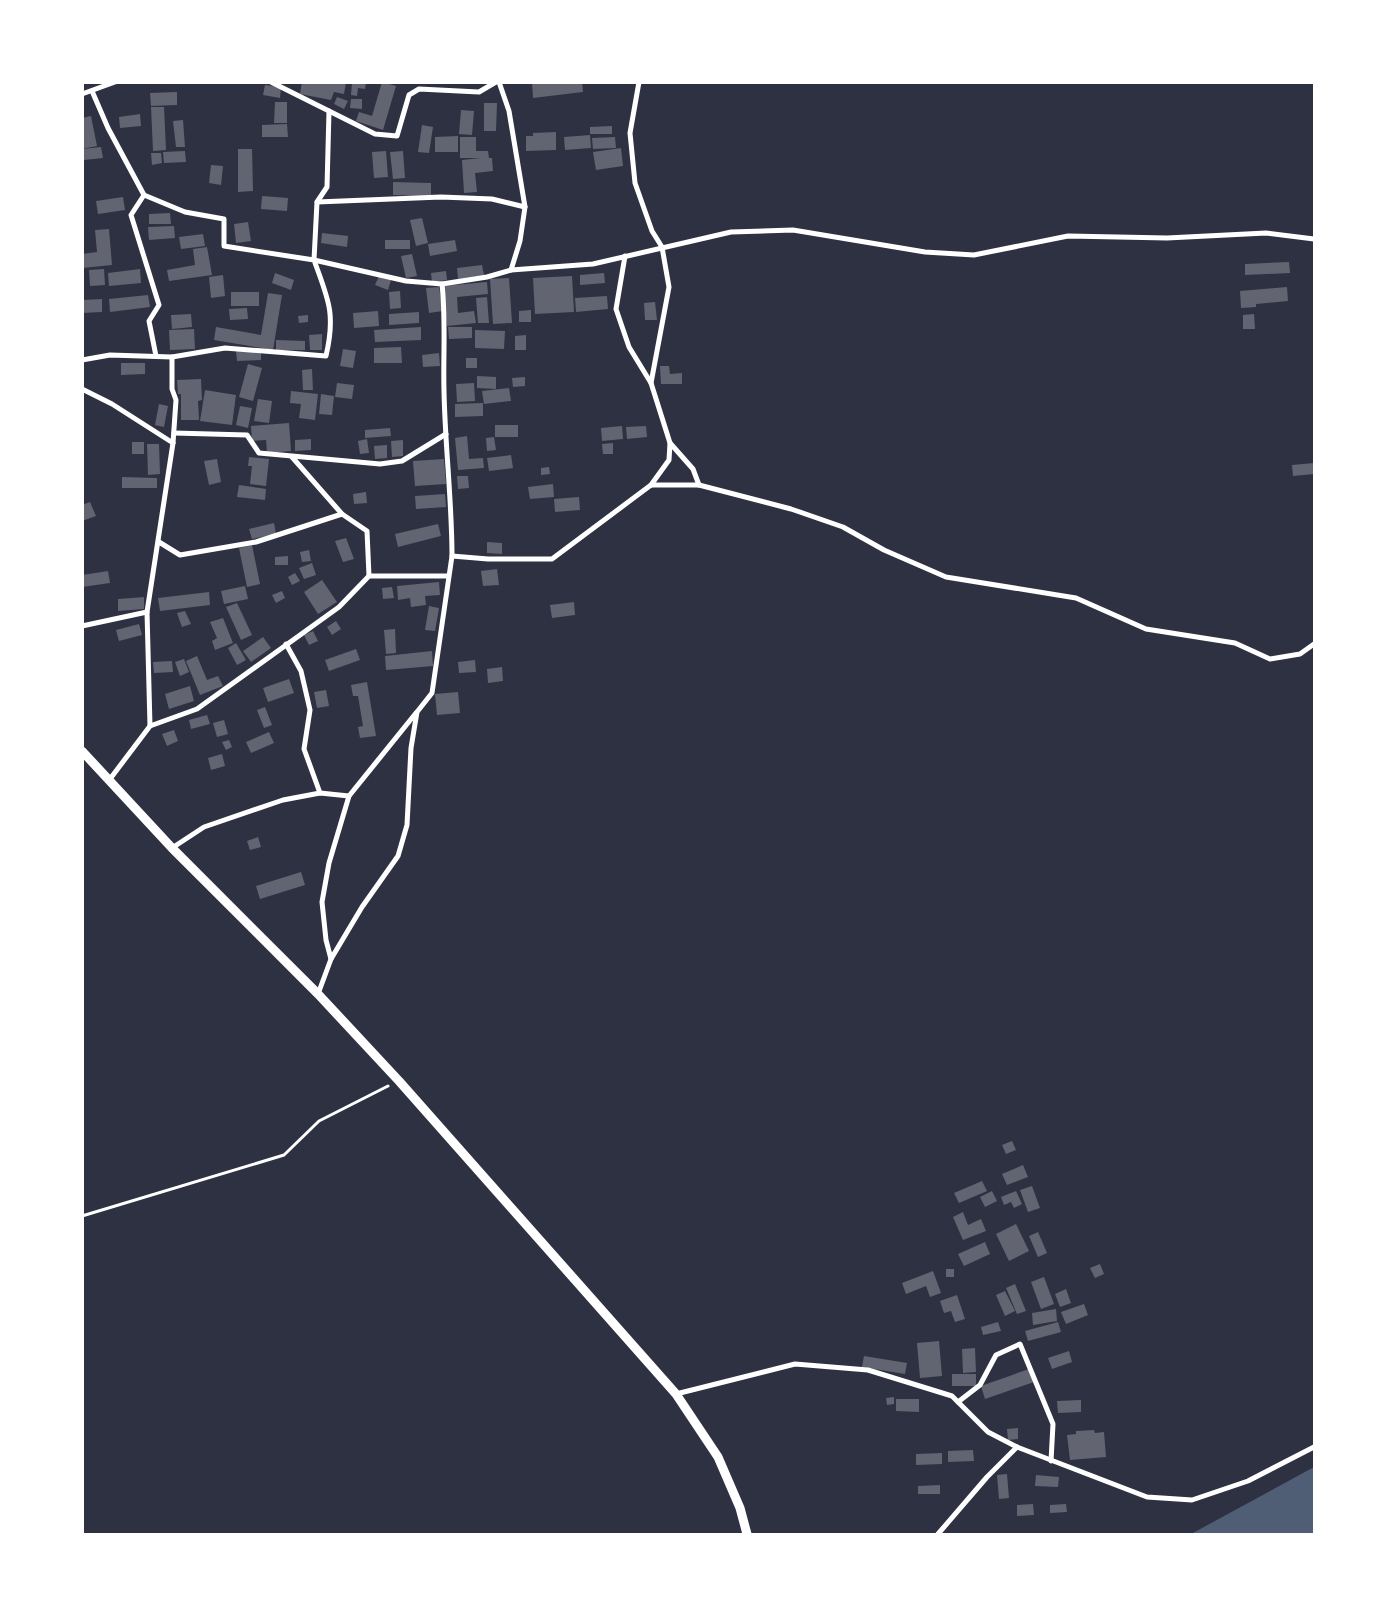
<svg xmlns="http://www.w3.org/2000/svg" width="1397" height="1617" font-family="'Work Sans',sans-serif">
<rect width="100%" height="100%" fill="#2d3142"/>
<polygon fill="#4f5d75" points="1314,1467 1314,1534 1191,1534"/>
<g fill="#626471">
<polygon points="302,82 310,83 346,82 344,94 334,92 331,100 300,94"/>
<polygon points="352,82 366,82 365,89 358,88 357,96 351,95"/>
<polygon points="382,82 396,86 383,130 356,121 359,112 372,116"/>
<polygon points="532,82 582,82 583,92 533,98"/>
<polygon points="265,85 281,87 280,98 263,95"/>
<polygon points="177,92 177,105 151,106 150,93"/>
<polygon points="337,97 348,101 344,109 334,104"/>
<polygon points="351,99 362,99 362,109 350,108"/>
<polygon points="275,102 287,102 287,123 274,123"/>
<polygon points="484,103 497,103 496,131 484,131"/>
<polygon points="151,107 164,107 166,150 153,151"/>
<polygon points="461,110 474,111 472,135 459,134"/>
<polygon points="140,114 141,126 120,128 119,117"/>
<polygon points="91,116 97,146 82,149 82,118"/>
<polygon points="183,120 185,147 176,147 173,121"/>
<polygon points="287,124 288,137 262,137 262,125"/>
<polygon points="422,125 433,127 429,153 418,152"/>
<polygon points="612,126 612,134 590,134 590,127"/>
<polygon points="556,132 556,150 526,151 526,136 533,136 533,133"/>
<polygon points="590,135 591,148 565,150 564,137"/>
<polygon points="458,136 458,152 435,152 435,137"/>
<polygon points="460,137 476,137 476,151 488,151 489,158 492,158 493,171 475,173 477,192 464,193 462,160 481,158 460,158"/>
<polygon points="615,137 616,148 593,149 592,138"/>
<polygon points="101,147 103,158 84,160 82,149"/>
<polygon points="621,148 623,166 596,170 593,152"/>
<polygon points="238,149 252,149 253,191 238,192"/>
<polygon points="185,151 186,162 164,163 163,152"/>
<polygon points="386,151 388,177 374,178 372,152"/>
<polygon points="403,151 405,178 393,179 390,152"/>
<polygon points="151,153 161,153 162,163 152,165"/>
<polygon points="211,165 223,166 221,185 209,183"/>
<polygon points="393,182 431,183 431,196 393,195"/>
<polygon points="262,196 288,198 287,211 261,209"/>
<polygon points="123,197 125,210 98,214 96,201"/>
<polygon points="170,213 171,224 149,224 149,214"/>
<polygon points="422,218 428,243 416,246 410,220"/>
<polygon points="248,222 251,241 236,243 234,224"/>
<polygon points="174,226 175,238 149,240 148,227"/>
<polygon points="109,229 112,265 82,268 82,254 97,252 95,230"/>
<polygon points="322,233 348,236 347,247 321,243"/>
<polygon points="203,234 205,246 181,249 179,237"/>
<rect x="385" y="240" width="25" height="9"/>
<polygon points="455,240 457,251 430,256 428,244"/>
<polygon points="207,247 212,275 169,281 167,270 195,265 193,249"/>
<polygon points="412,254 417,276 406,278 401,256"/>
<polygon points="1289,262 1290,273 1245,275 1245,264"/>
<polygon points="482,265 484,275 458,279 457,268"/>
<polygon points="104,269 105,285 90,286 89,270"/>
<polygon points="140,269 141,283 109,286 108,273"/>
<polygon points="446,271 447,280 432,282 431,273"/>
<polygon points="275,273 294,280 291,290 272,283"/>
<polygon points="604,273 605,283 580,285 580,275"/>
<polygon points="223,275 225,296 211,298 209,277"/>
<polygon points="379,276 391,280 388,290 375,285"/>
<polygon points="572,276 574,312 535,314 533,278"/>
<polygon points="509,278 512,323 493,324 490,279"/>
<polygon points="487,282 488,294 457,297 458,313 474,311 476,323 447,326 443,286"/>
<polygon points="439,287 443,311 429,313 426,288"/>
<polygon points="1287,287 1288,301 1256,304 1256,307 1241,308 1240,291"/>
<polygon points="400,291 401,308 390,309 389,292"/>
<rect x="231" y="292" width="28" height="14"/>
<polygon points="268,293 282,295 273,350 214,340 216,327 261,335"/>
<polygon points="148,295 150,307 110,312 109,299"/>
<polygon points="607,296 608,309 576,312 575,298"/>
<polygon points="487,297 489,323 478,323 476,298"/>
<polygon points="102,299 102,312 82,313 82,300"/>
<polygon points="655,302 657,320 645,320 644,303"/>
<polygon points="247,308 248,319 230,320 229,309"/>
<polygon points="531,310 531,322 519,322 519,311"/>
<polygon points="378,311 379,326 354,328 353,313"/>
<polygon points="419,312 419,323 389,325 389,314"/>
<polygon points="191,314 192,327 172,329 171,315"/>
<polygon points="1254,314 1255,329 1243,329 1243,315"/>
<polygon points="308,315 308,322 299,323 298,316"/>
<polygon points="421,327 421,340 375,342 374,330"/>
<polygon points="448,327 472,327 472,338 449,339"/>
<polygon points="194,329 195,349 170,350 169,330"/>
<polygon points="475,330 505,331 504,349 475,348"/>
<polygon points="322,334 322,350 310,350 309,335"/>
<polygon points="526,335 526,350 515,350 515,336"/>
<polygon points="276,340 305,341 305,350 276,350"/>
<polygon points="401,347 402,363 374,363 374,348"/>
<polygon points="343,349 356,351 353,368 340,366"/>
<polygon points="261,350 261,360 237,361 236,351"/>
<polygon points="439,353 440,366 423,367 422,355"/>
<rect x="466" y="358" width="11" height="10"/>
<polygon points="121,363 145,363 145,374 121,375"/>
<polygon points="248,364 262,368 253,401 239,397"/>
<polygon points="660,366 669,366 670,374 682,373 682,384 661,384"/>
<polygon points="312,369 313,390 303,390 302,370"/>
<polygon points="477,376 496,377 496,389 477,388"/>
<polygon points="525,377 525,386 513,387 512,378"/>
<polygon points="201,379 202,400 198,401 199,420 181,420 181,394 178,394 177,380"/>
<polygon points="337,383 354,385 352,399 335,397"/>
<polygon points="474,383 475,401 457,402 456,384"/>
<polygon points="509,388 511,401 484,404 482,391"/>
<polygon points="205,390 236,395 232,425 200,421"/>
<polygon points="291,391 318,394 315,420 299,418 301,404 290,403"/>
<polygon points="321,394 334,396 332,415 319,414"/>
<polygon points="258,399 272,401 269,423 254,421"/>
<polygon points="483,403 483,416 455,417 455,404"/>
<polygon points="159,404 168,406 164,427 155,425"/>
<polygon points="240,406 252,408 248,428 236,425"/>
<polygon points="289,423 291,451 267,453 266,440 252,441 251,426"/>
<rect x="495" y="425" width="23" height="12"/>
<polygon points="622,426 623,439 602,441 601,428"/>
<polygon points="646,426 647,437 627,439 626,427"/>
<polygon points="390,428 391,436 365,438 365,430"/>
<polygon points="467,436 469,459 483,458 484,468 458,470 455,438"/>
<polygon points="494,437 496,450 487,451 486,438"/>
<polygon points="311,439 311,450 295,451 295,440"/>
<polygon points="367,439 369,453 360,454 358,441"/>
<polygon points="403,440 403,456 392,457 391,441"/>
<rect x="132" y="442" width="12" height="12"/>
<polygon points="613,443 613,454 603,454 602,444"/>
<polygon points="147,444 159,444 160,474 148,475"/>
<polygon points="387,445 387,458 375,459 374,446"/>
<polygon points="511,455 513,468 489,471 487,458"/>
<polygon points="249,457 269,459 266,486 250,484 252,466 248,466"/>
<polygon points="217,459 221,482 209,485 204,461"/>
<polygon points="444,459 446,484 415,486 413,461"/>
<polygon points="1314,463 1314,474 1293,476 1292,465"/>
<polygon points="549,467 550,474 541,475 541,468"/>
<polygon points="457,476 468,476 469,488 458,489"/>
<polygon points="122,477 157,478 157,488 122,488"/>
<polygon points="553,484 554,497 530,499 528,487"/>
<polygon points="239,485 266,489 265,500 237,497"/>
<polygon points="366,492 367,503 354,504 353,494"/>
<polygon points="445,494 446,507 416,509 415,496"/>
<polygon points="579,497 580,510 555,512 554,499"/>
<polygon points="90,502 96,516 82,521 82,505"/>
<polygon points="274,523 276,534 252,539 249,529"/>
<polygon points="438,524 441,536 398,547 395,534"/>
<polygon points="346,538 354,559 343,562 335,541"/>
<polygon points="487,542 502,543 502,554 487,553"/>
<polygon points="252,545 260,584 247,587 239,548"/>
<polygon points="309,550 311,561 302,562 300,552"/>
<polygon points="288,556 288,565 275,565 275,557"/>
<polygon points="312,563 316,575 304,579 299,568"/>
<polygon points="497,569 499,585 483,586 481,571"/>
<polygon points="108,571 110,583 82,587 82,575"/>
<polygon points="295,573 300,581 292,585 288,577"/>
<polygon points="322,580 337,602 318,614 304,592"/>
<polygon points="439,582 440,595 425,596 426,605 411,607 410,598 398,600 397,586"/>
<polygon points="245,586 248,599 224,604 221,591"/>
<polygon points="392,587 394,598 383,599 382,588"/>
<polygon points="282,591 285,598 276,603 272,595"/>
<polygon points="209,592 210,605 160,611 158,598"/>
<polygon points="144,597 144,609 118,611 118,599"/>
<polygon points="574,602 575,615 552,618 550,605"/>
<polygon points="237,603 252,635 241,640 226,607"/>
<polygon points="429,606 439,608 435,631 425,630"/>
<polygon points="185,611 191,624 182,627 177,613"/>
<polygon points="223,618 233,643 215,650 212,641 217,638 210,622"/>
<polygon points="336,621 341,629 332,635 327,627"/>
<polygon points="139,624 142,635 119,641 116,630"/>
<polygon points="395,629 396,653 386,654 384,630"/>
<polygon points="313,631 318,641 309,645 304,635"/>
<polygon points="263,637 271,648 251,662 243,651"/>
<polygon points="236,643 246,660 237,665 228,648"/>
<polygon points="356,649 360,660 329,671 325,660"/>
<polygon points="432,651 433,666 386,670 385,656"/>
<polygon points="197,656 207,680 218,676 223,686 200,695 186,661"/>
<polygon points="184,659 189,672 180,676 175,662"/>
<polygon points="475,660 476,672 459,673 458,662"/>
<polygon points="172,661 173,672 154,673 153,662"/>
<polygon points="502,667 503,681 488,683 487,669"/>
<polygon points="289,679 294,693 268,702 263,688"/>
<polygon points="367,682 376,736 360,738 358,727 363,726 358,696 353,696 351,685"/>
<polygon points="190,686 194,701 169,709 165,694"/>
<polygon points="326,690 329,706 317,708 314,692"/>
<polygon points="458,692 460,713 437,715 435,694"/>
<polygon points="265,707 272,725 264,728 257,710"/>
<polygon points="207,715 210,724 191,729 189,720"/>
<polygon points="224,720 228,734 217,737 213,723"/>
<polygon points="174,730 178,741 167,746 162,734"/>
<polygon points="269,732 274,743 251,753 246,742"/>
<polygon points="229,740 232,747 226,750 222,742"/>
<polygon points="222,754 225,766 211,770 208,758"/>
<polygon points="258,837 261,847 250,850 247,841"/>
<polygon points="301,872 305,885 260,899 256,886"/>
<polygon points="1012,1141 1016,1150 1006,1154 1002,1145"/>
<polygon points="1023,1165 1028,1177 1007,1185 1002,1174"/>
<polygon points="982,1181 987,1191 959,1203 954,1193"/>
<polygon points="1032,1186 1040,1208 1028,1212 1020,1190"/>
<polygon points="992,1191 997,1201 985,1207 980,1197"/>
<polygon points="1016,1191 1022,1204 1014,1208 1011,1202 1004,1205 1001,1197"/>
<polygon points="963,1212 968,1225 981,1219 986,1231 963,1240 953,1217"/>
<polygon points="1016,1224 1029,1251 1009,1261 996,1234"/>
<polygon points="1038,1232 1047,1253 1038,1257 1029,1236"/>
<polygon points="985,1242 990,1254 964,1266 958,1254"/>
<polygon points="1100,1264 1104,1274 1095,1278 1090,1268"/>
<rect x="946" y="1269" width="8" height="8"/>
<polygon points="933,1271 941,1293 930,1297 926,1286 906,1294 902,1283"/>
<polygon points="1044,1277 1054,1304 1041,1309 1031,1282"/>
<polygon points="1015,1284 1026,1311 1017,1314 1006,1288"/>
<polygon points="1066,1289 1071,1303 1060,1307 1055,1294"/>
<polygon points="1005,1291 1015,1311 1005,1316 996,1295"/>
<polygon points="957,1295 965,1319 955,1322 951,1311 944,1313 940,1301"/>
<polygon points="1084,1304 1088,1315 1066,1324 1061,1312"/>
<polygon points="1056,1309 1057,1321 1033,1325 1032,1313"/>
<polygon points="998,1322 1001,1331 983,1335 981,1327"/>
<polygon points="1058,1322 1061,1332 1028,1341 1025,1331"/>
<polygon points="939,1341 942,1376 920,1378 917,1343"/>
<polygon points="975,1348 976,1372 963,1373 962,1349"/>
<polygon points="1069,1351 1072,1362 1052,1369 1048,1358"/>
<polygon points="864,1356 907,1363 905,1374 862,1367"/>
<polygon points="1029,1369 1034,1382 985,1399 981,1386"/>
<rect x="952" y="1374" width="24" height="12"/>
<polygon points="894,1397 894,1404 887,1405 886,1398"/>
<polygon points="896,1399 919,1399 919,1412 896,1411"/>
<polygon points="1081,1400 1081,1412 1058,1413 1057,1401"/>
<polygon points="1018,1428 1018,1439 1008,1440 1007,1429"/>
<polygon points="1094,1430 1095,1433 1104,1432 1106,1457 1070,1460 1067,1435 1076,1434 1076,1431"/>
<polygon points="973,1450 974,1461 948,1462 948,1451"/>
<polygon points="942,1453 942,1464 916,1465 916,1454"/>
<polygon points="1007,1474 1009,1498 999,1499 997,1475"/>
<polygon points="1036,1475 1059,1477 1058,1487 1035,1486"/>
<polygon points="940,1485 940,1494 918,1494 918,1486"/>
<polygon points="1033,1504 1034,1515 1017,1516 1017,1505"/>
<polygon points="1066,1504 1067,1512 1050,1513 1050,1505"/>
</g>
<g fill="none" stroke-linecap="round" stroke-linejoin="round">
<polyline stroke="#fff" stroke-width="3" points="82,1216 284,1155 319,1121 388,1086"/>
<g stroke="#fff" stroke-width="5">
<polyline points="271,82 329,111 327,187 317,202 314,260 406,281 442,284 487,277 511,270 593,264 731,232 793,230 925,252 974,255 1068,236 1167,238 1266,233 1314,239"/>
<polyline points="499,82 509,111 525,207 520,241 511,270"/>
<polyline points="639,82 630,133 635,183 652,231 662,247 669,287 651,383"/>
<polyline points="82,94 115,82"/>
<polyline points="329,111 375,134 397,136 409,95 419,89 479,92 496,82"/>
<polyline points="144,195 131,215 159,305 149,321 156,356"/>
<polyline points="317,202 441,197 492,199 525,207"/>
<polyline points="625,256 616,309 629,347 651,383 670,443 669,460 651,485"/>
<path d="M442,284C446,320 443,355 444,391C445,446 452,501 452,556"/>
<path d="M82,360L110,355L172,357L225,348L326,356C336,313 328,299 314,260L224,246V219L185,212L144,195L108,128L92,91"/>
<polyline points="82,389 112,404 173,443"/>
<polyline points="174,433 247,435 259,453 380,464 402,461 446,434"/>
<polyline points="670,443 693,469 699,485"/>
<polyline points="292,457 342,514"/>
<polyline points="159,542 180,555 256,542 342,514 367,531 369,576"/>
<polyline points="82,626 147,612"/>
<polyline points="286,644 301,671 310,710 304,749 320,793"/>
<polyline points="150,726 197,709 339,607 369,576 448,576"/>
<polyline points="110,779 150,726 147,612 173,443 176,400 172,389 172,357"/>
<polyline points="172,848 204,827 283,800 320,793 349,796"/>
<polyline points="331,959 326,940 322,902 329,863 349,796 416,713"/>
<polyline points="318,994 331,959 362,907 398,856 407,825 411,748 417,712 432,693 452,556 488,559 552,559 651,485 699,485 791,509 843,527 884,550 946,577 1076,598 1146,629 1235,643 1270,659 1300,654 1314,644"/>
<polyline points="676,1394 795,1364 868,1370 952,1396 988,1432 1017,1447 1147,1497 1192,1500 1248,1481 1314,1447"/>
<polyline points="958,1402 980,1385 996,1355 1020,1344 1053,1424 1051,1461"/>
<polyline points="938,1534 987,1477 1017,1447"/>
</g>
<polyline stroke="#fff" stroke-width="9" points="82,751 172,848 318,994 399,1081 676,1394 718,1457 740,1508 747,1534"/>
</g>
<rect width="1397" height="1617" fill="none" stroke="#ffffff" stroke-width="168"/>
</svg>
